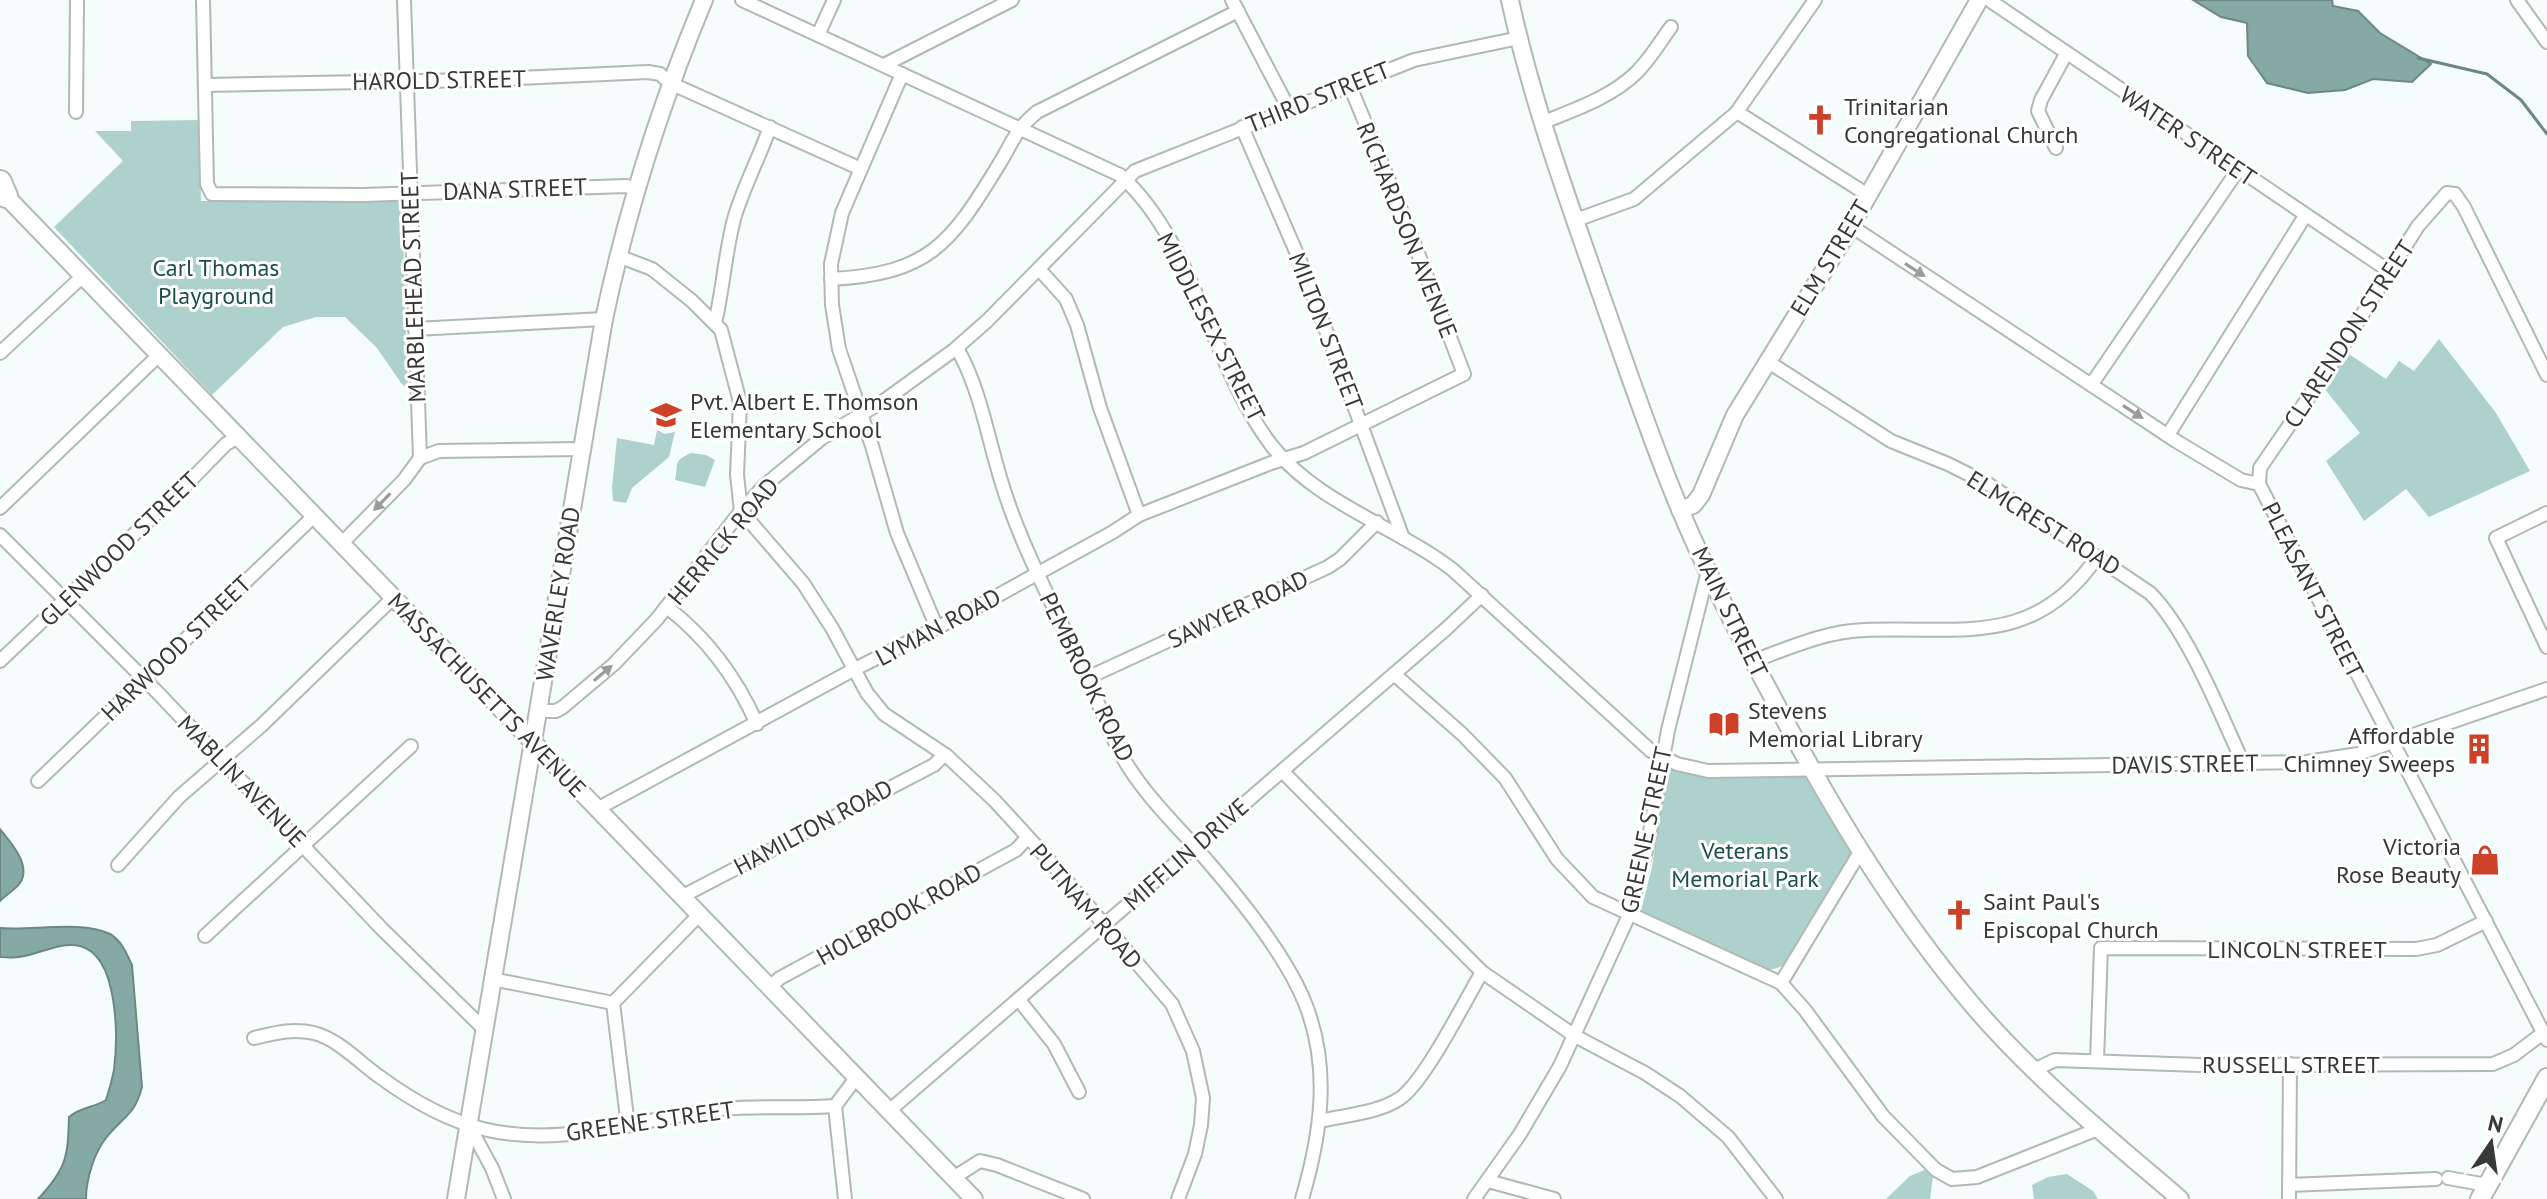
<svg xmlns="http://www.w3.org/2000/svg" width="2547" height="1199" font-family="'PT Sans',sans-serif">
<rect width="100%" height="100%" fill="#f4fdfb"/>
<g fill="#aed1cb">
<polygon points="200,120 201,201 402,200 408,389 401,383 377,348 345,317 316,317 283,327 212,395 54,227 123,161 95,131 131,131 131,121"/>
<polygon points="2439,339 2496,413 2530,471 2429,517 2406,489 2364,521 2326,461 2360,433 2324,388 2346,352 2386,379 2399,361 2414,371"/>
<polygon points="657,430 665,434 675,432 669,457 632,488 626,503 613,501 612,487 617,438 654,445"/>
<path d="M691,453L706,455L715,460L705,487L675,480C679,462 672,462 691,453Z"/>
<polygon points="1667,769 1710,776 1805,777 1851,853 1851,858 1783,966 1770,970 1760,967 1641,911 1652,867"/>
<polygon points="1927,1169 1933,1176 1930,1199 1886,1199 1910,1176"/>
<polygon points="2067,1174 2093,1191 2098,1199 2034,1199 2032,1185 2048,1177"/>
</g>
<g fill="#85aaa3" stroke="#6d8883" stroke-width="2">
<polygon points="2193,0 2332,0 2333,6 2358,11 2380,33 2431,64 2412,82 2373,79 2345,90 2308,93 2267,83 2248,56 2247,23 2221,17"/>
<path d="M0,829C10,842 32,865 20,883C16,889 6,895 0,901Z"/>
<path d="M0,928C32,931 81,920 110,934C121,940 127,954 132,965L142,1087C134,1117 123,1116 106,1138C94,1153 86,1180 86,1199H38C66,1169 68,1158 69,1117C81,1107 93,1108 106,1100C109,1091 112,1080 114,1070C118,1038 119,956 80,946C60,941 38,955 19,957C13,958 6,957 0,957Z"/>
</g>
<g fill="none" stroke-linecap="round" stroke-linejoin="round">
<polyline stroke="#6d8883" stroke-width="3" points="2418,58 2487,74 2521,100 2547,134"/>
<g stroke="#b1b9b7" stroke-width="16">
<g id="street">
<polyline points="203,0 207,184 212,194 363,195 626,186 637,188"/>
<path d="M742,0L1120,175C1196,243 1211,367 1272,446C1318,504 1396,526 1453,570L1651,751L1677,764L1708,771L2307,762L2358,754L2547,689"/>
<polyline points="1232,0 1289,109"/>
<polyline points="1989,0 2389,271"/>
<polyline points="2517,0 2547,42"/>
<polyline points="818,35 834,0"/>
<polyline points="884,65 1012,0"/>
<polyline points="902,74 842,213 831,264 832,305 839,349 872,446 897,533 937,628"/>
<polyline points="205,85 478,80 648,72 660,74 670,83 861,169"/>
<polyline points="76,112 77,0"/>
<polyline points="1737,112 1868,195"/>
<path d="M1544,122C1576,109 1612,97 1637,72C1650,59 1660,42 1671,27"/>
<polyline points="1242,127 1301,263 1403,538"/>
<polyline points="2056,148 2038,111 2041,100 2066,54"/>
<polyline points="1576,220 1634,199 1736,113 1815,0"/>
<polyline points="1851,226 2176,441 2241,480 2259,484"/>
<polyline points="618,256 652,269 692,301 721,330 740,402 737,475 741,511 803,583 832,628 867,693 884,714 947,756 995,801 1048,859 1172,1004 1193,1051 1203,1098 1201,1125 1195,1154 1178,1199"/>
<polyline points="1039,269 1066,299 1077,325 1100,408 1139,515"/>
<path d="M831,279C928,274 950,245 998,166C1013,142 1014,131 1037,112L1238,11"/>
<path d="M715,323C723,289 725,254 734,219C743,188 759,158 770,127"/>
<polyline points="415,329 604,319"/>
<path d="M957,348C984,396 989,450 1008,502C1027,557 1055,609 1080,662C1095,693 1106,726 1122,756C1139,787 1166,815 1190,841C1228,884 1284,950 1305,1003C1331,1068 1321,1134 1302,1199"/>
<polyline points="0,353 84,275"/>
<path d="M1767,361L1891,441L1948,464L1988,484L2150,593C2188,631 2220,713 2243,763"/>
<polyline points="2547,375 2464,207 2455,194 2447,193 2418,226 2328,369 2260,468 2259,484 2547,1040"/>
<polyline points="2091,385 2238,170"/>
<polyline points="2168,435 2305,216"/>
<polyline points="420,458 439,451 581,449"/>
<polyline points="0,508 160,354"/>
<polyline points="2547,513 2496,538 2547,647"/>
<polyline points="0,535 158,693 381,928 484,1029"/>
<polyline points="342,543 404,480 420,458 404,0"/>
<path d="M668,608C708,639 736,677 757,724"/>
<polyline points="0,661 182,489 226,444 238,437"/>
<path d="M1753,661C1789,648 1826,631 1865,630C1960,626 2034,649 2097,557"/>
<polyline points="1394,674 1462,734 1505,778 1557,859 1593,897 1781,983 1805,1010 1883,1116 1936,1170 1952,1179 1977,1177 2098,1129"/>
<polyline points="1087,678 1328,567 1340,559 1377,522"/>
<polyline points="539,711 556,711 563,707 614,664 657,619 741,511 764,486 822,438 885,400 954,350 987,321 1135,171 1414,60 1519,38"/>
<polyline points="1282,771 1482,972 1575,1036 1645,1073 1680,1096 1728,1137 1776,1199"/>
<polyline points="38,781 314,516"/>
<polyline points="597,809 853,670 964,614 1113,532 1139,515 1271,463 1304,453 1464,374 1406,222 1350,86"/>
<polyline points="118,865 179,797 262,725 393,598"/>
<polyline points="681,897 934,765 944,755"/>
<polyline points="205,936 411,746"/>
<polyline points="492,979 613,1003"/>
<polyline points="1781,983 1860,852"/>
<polyline points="769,988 780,978 1016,850 1027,838"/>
<polyline points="1019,1000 1054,1044 1079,1092"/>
<path d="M254,1038C275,1033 292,1028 314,1033C338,1039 360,1063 380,1077C410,1099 446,1120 483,1129C560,1148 637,1120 713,1110C753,1105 794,1109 835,1106"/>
<polyline points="2097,1061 2101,948 2416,949 2437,945 2486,921"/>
<polyline points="2032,1071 2055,1060 2200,1065 2493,1064 2514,1055 2543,1033"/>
<polyline points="835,1106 845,1199"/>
<polyline points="835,1106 856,1078"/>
<polyline points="889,1111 1446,629 1482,595"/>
<path d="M1320,1121C1345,1115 1378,1113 1399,1099C1424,1083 1465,1001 1482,972"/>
<polyline points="468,1124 492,1168 504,1199"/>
<polyline points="628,1126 613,1003 698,916"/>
<polyline points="953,1178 980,1161 997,1165 1083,1199"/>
<polyline points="2448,1178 2487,1185"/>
<polyline points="1488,1181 1554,1199"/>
<polyline points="2289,1185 2436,1179"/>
<polyline points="1474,1199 1520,1134 1560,1066 1630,913 1648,843 1668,730 1708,571"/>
<polyline points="2289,1199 2290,1064"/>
</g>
</g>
<g stroke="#b1b9b7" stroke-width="20">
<g id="secondary">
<path d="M1510,0C1531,98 1566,194 1599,289C1625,362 1649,435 1679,507C1706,572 1738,634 1772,696C1830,806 1894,913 1975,1008C2036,1079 2109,1138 2180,1199"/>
<polyline points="0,190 974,1199"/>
<polyline points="1680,510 1693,505 1701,495 1735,415 1844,238 1979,0"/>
<path d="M456,1199L604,319C627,210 661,103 704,0"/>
</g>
</g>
<g stroke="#b1b9b7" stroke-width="22">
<polyline id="primary" points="2480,1199 2547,1078"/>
</g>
<g stroke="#b1b9b7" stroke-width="26">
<polyline id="highway" points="0,182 6,196"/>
</g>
<use href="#street" stroke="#fff" stroke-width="12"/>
<use href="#secondary" stroke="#fff" stroke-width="16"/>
<use href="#primary" stroke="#fff" stroke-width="18"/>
<use href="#highway" stroke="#fff" stroke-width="22"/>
</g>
<defs><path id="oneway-solid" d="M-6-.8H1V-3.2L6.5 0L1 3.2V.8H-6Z" transform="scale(2)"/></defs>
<g fill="#9a9c9c">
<use href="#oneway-solid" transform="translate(1915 270) rotate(33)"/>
<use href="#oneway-solid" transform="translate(2133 412) rotate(33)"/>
<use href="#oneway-solid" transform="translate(382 502) rotate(134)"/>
<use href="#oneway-solid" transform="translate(603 673) rotate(-40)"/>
</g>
<defs>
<g id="church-bare" transform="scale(2.4)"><path d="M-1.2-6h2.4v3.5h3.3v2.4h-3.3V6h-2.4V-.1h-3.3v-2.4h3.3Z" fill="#cd4129" stroke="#fff" stroke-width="2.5" paint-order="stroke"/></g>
<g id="school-bare" transform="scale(2.4)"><path d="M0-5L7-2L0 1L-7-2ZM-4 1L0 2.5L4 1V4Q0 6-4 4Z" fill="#cd4129" stroke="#fff" stroke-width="2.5" paint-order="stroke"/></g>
<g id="library-bare" transform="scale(2.4)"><path d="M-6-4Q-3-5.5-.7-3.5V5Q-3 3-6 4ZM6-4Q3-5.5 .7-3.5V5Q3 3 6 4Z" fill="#cd4129" stroke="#fff" stroke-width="2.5" paint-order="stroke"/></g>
<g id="building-bare" transform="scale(2.4)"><path d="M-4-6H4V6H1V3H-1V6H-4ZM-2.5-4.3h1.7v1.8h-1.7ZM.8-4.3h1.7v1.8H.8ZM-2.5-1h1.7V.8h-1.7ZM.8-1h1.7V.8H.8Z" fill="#cd4129" stroke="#fff" stroke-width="2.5" paint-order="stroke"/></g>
<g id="shop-bare" transform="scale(2.4)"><path d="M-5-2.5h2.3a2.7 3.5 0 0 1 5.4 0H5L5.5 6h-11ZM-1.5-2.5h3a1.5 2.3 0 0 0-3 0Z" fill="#cd4129" stroke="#fff" stroke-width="2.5" paint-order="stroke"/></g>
</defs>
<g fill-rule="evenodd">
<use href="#church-bare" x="1820" y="120"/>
<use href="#school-bare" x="666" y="415"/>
<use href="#library-bare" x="1724" y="724"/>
<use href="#building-bare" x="2479" y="749"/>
<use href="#shop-bare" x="2485" y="860"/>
<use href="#church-bare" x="1959" y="915"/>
</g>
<g text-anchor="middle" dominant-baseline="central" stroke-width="6" stroke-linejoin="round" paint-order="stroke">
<g font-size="24" fill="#363938" stroke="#fff">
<text transform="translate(439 80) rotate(-1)">HAROLD STREET</text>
<text transform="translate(1318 97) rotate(-22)">THIRD STREET</text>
<text transform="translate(2188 136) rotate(34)">WATER STREET</text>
<text transform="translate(515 189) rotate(-2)">DANA STREET</text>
<text transform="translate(1407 230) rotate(68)">RICHARDSON AVENUE</text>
<text transform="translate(1830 258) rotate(-59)">ELM STREET</text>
<text transform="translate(413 287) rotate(-92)">MARBLEHEAD STREET</text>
<text transform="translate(1211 327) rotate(63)">MIDDLESEX STREET</text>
<text transform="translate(1326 331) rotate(69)">MILTON STREET</text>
<text transform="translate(2349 334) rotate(-57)">CLARENDON STREET</text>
<text transform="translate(2044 523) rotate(32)">ELMCREST ROAD</text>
<text transform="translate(723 541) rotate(-50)">HERRICK ROAD</text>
<text transform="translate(119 549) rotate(-44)">GLENWOOD STREET</text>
<text transform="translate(2313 590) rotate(63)">PLEASANT STREET</text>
<text transform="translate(558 594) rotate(-81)">WAVERLEY ROAD</text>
<text transform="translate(1238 609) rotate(-25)">SAWYER ROAD</text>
<text transform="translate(1730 612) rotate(64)">MAIN STREET</text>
<text transform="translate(938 627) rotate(-28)">LYMAN ROAD</text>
<text transform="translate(176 648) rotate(-44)">HARWOOD STREET</text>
<text transform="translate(1087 677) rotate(64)">PEMBROOK ROAD</text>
<text transform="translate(487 695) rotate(46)">MASSACHUSETTS AVENUE</text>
<text transform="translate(2185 764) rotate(-1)">DAVIS STREET</text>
<text transform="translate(242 781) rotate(46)">MABLIN AVENUE</text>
<text transform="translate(813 827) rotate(-28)">HAMILTON ROAD</text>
<text transform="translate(1646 830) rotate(-78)">GREENE STREET</text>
<text transform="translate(1186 854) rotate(-41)">MIFFLIN DRIVE</text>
<text transform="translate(1086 906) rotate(49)">PUTNAM ROAD</text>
<text transform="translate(899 914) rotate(-29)">HOLBROOK ROAD</text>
<text x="2297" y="949">LINCOLN STREET</text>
<text x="2291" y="1064">RUSSELL STREET</text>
<text transform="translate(650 1121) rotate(-8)">GREENE STREET</text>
</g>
<g font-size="24" fill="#363938" stroke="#fff" text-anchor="start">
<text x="1844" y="106">Trinitarian<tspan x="1844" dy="28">Congregational Church</tspan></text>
<text x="690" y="401">Pvt. Albert E. Thomson<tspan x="690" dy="28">Elementary School</tspan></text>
<text x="1748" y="710">Stevens<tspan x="1748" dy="28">Memorial Library</tspan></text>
<text x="2455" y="735" text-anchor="end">Affordable<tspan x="2455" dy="28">Chimney Sweeps</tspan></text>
<text x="2461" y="846" text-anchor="end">Victoria<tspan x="2461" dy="28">Rose Beauty</tspan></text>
<text x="1983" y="901">Saint Paul's<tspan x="1983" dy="28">Episcopal Church</tspan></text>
</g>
<g font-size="24" fill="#1b5048" stroke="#fff">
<text x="216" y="267">Carl Thomas<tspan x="216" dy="28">Playground</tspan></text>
<text x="1745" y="850">Veterans<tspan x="1745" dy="28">Memorial Park</tspan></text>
</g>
</g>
<g transform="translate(2491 1143) rotate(13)" stroke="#ffffff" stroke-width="6" paint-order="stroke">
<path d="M0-6L14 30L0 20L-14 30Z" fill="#363938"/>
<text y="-12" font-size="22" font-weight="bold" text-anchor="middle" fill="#363938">N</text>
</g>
</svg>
